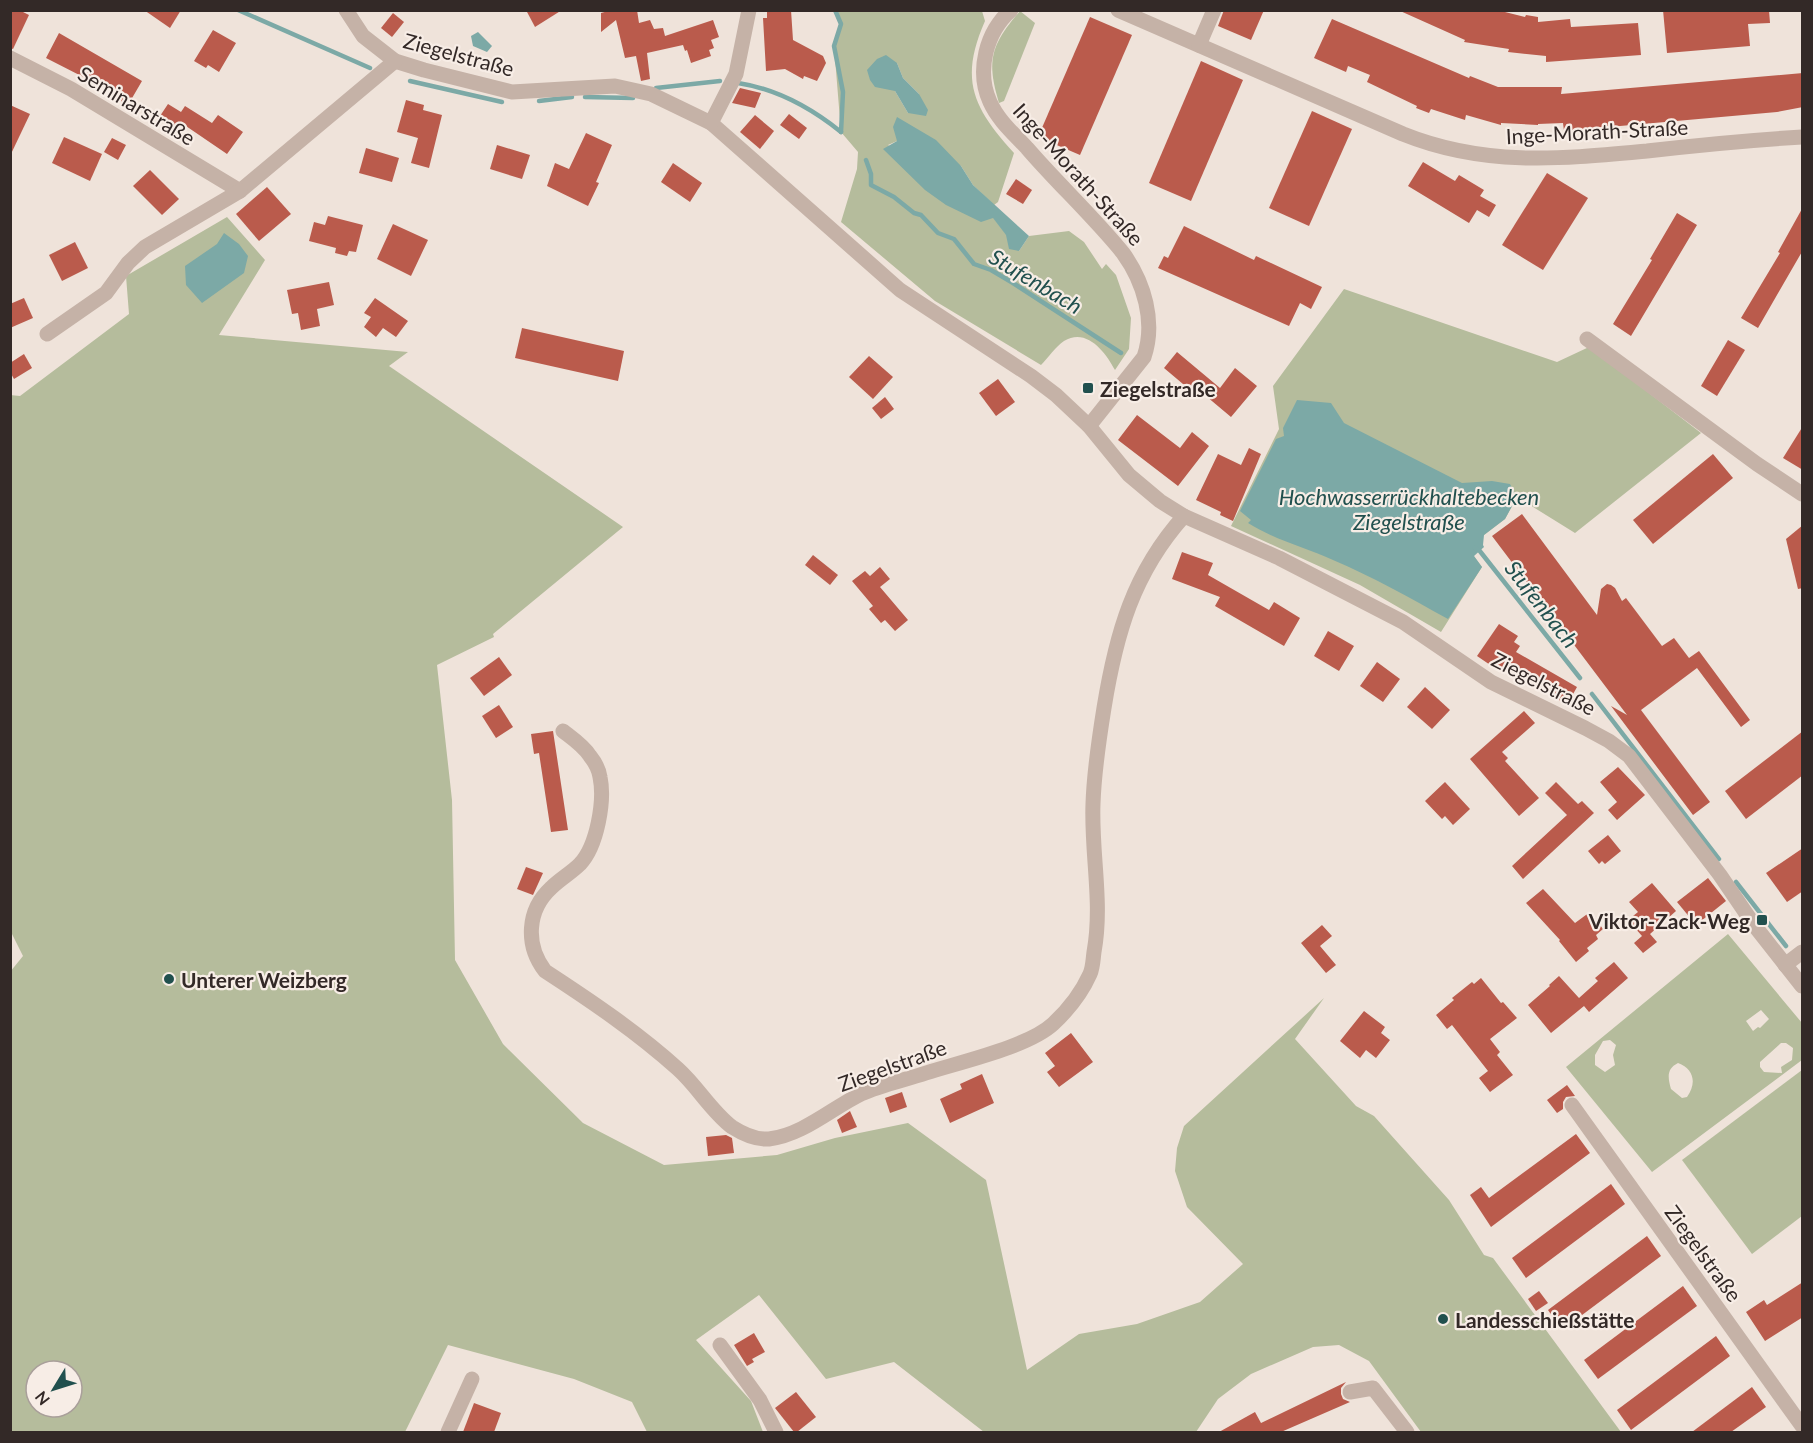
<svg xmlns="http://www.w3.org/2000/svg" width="1813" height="1443" font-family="Lato,sans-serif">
<rect width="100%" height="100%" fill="#efe3da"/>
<g fill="#b5bc9c" fill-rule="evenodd">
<path d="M835,11H982L985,21C959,80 973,108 1014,153L998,202L994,205L973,185L961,166L897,141L888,145L993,217L1019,251L1029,236L1069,231L1084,242L1102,269L1106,264L1116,275L1131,318L1129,349L1115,370C1106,353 1087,327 1064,341C1056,346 1048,358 1041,365L935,301L841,222L857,169L858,152L841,132L834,46L841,24ZM897,63L903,78L919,94L908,113L895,91Z"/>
<path d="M1020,11L1035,23L1004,101L999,103C986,60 991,45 1020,11Z"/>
<path d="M227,217L265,260L219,335L408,352L389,366L623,527L493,634L494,637L437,665L452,800L455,960L503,1044L583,1123L664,1165L777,1155L835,1138L908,1123L986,1180L1027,1370L1079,1334L1137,1324L1200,1302L1243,1264L1187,1207L1175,1171L1177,1148L1184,1126L1324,998L1295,1039L1356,1106L1374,1116L1449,1200L1484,1255L1493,1258L1621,1432H1421L1369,1361L1339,1345L1313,1347L1251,1374L1218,1399L1196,1432H984L894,1362L826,1379L759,1295L696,1340L751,1401L763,1432H647L632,1402L574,1379L448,1345L405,1432H11L10,972L23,956L10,930V395L20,396L129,314L126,276ZM36,1371H72V1407H36Z"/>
<polygon points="1344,289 1557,362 1589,347 1701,433 1575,533 1517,497 1505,519 1484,535 1470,551 1482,567 1441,632 1360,585 1231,526 1279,429 1273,386"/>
<path d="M1728,934L1802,1023V1060L1652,1172L1566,1067ZM1761,1010L1769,1019L1760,1028L1758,1027L1753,1031L1746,1021ZM1610,1040L1616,1045L1613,1055L1615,1065L1605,1072L1595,1065V1055L1603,1041ZM1781,1043H1786L1793,1048L1792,1060L1781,1067L1782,1073L1764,1072L1760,1067V1062ZM1678,1063C1694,1069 1697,1083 1687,1097L1682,1098L1671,1089C1668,1078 1666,1069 1678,1063Z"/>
<polygon points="1802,1070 1802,1216 1752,1254 1682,1160"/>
</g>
<g fill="#7ca9a6">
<polygon points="478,32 492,46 487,52 473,46 471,36"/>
<polygon points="886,55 897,63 903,78 919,94 928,110 926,116 908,113 895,91 875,87 870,80 867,70 877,59"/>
<polygon points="897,117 936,140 961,166 973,185 1029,236 1019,251 1009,249 1006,235 993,218 981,222 946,205 925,190 883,149 897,141 893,127"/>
<polygon points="224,233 239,244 248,256 244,273 202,303 186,285 185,266 217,244"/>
<path d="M1297,400L1331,403L1344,423L1462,483L1492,481L1510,484L1517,497L1505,519L1484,535L1483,545L1484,547L1474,556L1482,567L1448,619C1410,598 1373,577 1333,560C1304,547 1275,540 1248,523L1251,520L1240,511L1276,439L1284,436L1283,428Z"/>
</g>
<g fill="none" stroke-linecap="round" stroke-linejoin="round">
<g stroke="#7ca9a6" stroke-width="4.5">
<polyline points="238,10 370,68"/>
<polyline points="835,10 841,24 834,46 843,92 841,132"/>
<polyline points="410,81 502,102"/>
<path d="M738,83C777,89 810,107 841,132"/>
<polyline points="656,88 720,81"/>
<polyline points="585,97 633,98"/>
<polyline points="539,101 572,97"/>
<polyline points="866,160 871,174 871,185 894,197 914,213 921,215 938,233 954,239 974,264 991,270 1013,283 1121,353"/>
<polyline points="1475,548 1479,550 1580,678"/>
<polyline points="1592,694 1719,859"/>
<polyline points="1736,882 1786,946"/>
</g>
</g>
<g fill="#ba5b4c">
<polygon points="10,10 19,10 29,15 13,49 10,48"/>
<polygon points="144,10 181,10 170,28"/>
<polygon points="526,10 562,10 535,27"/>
<polygon points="612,10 637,10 639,23 650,20 654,29 663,28 665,36 713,20 719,37 711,40 714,48 709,50 711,56 691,63 687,50 685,51 683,45 647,53 650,79 641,81 636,56 625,58 616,20 601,32 601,13"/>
<polygon points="791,10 793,40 823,56 826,63 817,81 804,76 803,79 785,69 766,71 763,18 767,18 767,11"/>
<polygon points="1224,10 1264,10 1251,40 1218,26"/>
<polygon points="1398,10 1497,10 1525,17 1526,15 1538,17 1538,22 1570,19 1571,27 1638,23 1641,55 1546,62 1546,56 1508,52 1509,49 1464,42 1465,40"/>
<polygon points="1663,10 1769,10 1770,23 1748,24 1750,46 1667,53"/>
<polygon points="393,13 404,22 392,37 381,28"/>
<polygon points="1090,17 1132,35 1080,155 1038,137"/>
<polygon points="1332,19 1469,78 1470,76 1498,87 1562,87 1561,94 1803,73 1803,107 1777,112 1564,131 1563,123 1538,124 1538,125 1501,123 1501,125 1466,115 1465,120 1431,109 1429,113 1416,108 1417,106 1367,82 1370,75 1348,66 1346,72 1314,58"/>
<polygon points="213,30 236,43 219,72 208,65 206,68 194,61"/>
<polygon points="59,33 142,81 128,105 93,86 95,83 46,58"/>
<polygon points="1201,61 1243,80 1191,201 1149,183"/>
<polygon points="740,88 761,93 755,108 732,103"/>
<polygon points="406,100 424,105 423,110 442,115 429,168 411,163 418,138 397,132"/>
<polygon points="168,104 181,112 185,106 212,123 218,115 243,132 227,154 183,124 178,132 158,119"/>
<polygon points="10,105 30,114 10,156"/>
<polygon points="1312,111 1352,129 1309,226 1269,208"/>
<polygon points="789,114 807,128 799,139 780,125"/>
<polygon points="755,115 774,131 760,149 740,132"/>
<polygon points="586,133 612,145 596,182 599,183 588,206 547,186 555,163 569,169"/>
<polygon points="64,137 102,154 90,181 52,163"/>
<polygon points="112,138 126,145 118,160 104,152"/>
<polygon points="497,145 530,155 522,179 490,169"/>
<polygon points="366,148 399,158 392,182 359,173"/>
<polygon points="1423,162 1455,181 1459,175 1484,190 1480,196 1496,205 1489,217 1477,210 1469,223 1408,186"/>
<polygon points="673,163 702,183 690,202 661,182"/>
<polygon points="150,170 179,199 162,215 133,186"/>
<polygon points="1547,173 1588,198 1543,270 1502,245"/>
<polygon points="1016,179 1032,190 1023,204 1006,194"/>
<polygon points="267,187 291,214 259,241 236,214"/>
<polygon points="1803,207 1803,250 1758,328 1741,318 1780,253 1778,252"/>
<polygon points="1677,213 1697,225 1631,336 1613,324 1652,260 1650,259"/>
<polygon points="328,216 363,225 356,252 349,251 347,256 335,253 336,248 309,241 314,222 325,225"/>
<polygon points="393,224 428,240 411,276 377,259"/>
<polygon points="1184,226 1254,260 1256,256 1322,287 1311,309 1300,303 1289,326 1158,268 1164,256 1168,258"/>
<polygon points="75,242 88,268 62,281 49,255"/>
<polygon points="329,282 334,305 317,309 320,326 301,330 298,313 292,314 287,290"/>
<polygon points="24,298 33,318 10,328 10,304"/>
<polygon points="375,298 408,321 396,337 383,328 376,337 364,327 371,317 364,313"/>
<polygon points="522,328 624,351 618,381 515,358"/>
<polygon points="1728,340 1745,350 1717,396 1701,386"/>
<polygon points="1177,352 1220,388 1235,368 1257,386 1231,417 1200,391 1196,395 1164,368"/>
<polygon points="24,354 32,368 14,379 10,372 10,363"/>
<polygon points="869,356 893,377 873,399 849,377"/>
<polygon points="998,379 1015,402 996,416 979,393"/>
<polygon points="885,397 894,409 881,419 872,408"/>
<polygon points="1137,415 1180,448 1192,432 1209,446 1178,486 1118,440"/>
<polygon points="1803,426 1803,470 1783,458"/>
<polygon points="1249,448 1261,454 1233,521 1220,515 1221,512 1196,500 1218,454 1241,465"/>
<polygon points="1713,454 1733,478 1653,544 1633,520"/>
<polygon points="1522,514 1597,615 1601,589 1607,584 1611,585 1615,588 1622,601 1626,598 1662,646 1674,638 1689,658 1699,651 1750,720 1741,727 1697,668 1641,710 1710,802 1693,815 1611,706 1627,715 1492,536"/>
<polygon points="1803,525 1803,588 1798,589 1786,539"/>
<polygon points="1182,552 1213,563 1208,575 1269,610 1274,602 1300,618 1284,646 1215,606 1220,597 1172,579"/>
<polygon points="813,555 838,575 830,585 805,565"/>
<polygon points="880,567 890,579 880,587 908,620 895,631 885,620 881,623 869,609 873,606 852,581 865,571 870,576"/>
<polygon points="1499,624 1518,636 1514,642 1520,646 1516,652 1577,687 1567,705 1506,667 1502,673 1477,656"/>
<polygon points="1328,631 1354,646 1339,671 1314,656"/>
<polygon points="499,657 512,675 484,696 470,678"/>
<polygon points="1377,662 1400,679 1383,702 1360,686"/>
<polygon points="1425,687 1450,710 1432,729 1407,707"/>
<polygon points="499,705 513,727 496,738 482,716"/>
<polygon points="1524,711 1535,723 1502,752 1508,758 1505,761 1539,798 1519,816 1470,759"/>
<polygon points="553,731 568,830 551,832 539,753 534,754 531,734"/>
<polygon points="1803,731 1803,775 1746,819 1725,791"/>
<polygon points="1618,767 1645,795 1617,820 1608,810 1617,802 1600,782"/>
<polygon points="1445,782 1470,809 1453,825 1445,816 1442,819 1425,801"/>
<polygon points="1556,782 1578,804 1582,801 1594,813 1523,879 1512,866 1567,815 1545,793"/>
<polygon points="1608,835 1621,851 1605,864 1602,861 1599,864 1588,851"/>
<polygon points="1803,848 1803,891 1787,902 1766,873"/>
<polygon points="526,867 543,873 533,895 517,889"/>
<polygon points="1708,878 1726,901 1696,925 1677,902"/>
<polygon points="1652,883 1676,911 1650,934 1657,942 1643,953 1634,943 1642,936 1628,920 1638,912 1629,902"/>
<polygon points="1543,889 1575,923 1590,912 1603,929 1596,935 1598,939 1587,948 1589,951 1576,962 1559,941 1560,940 1526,903"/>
<polygon points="1322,925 1332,936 1320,946 1336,965 1326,973 1301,943"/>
<polygon points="1614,962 1628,978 1589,1012 1584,1006 1551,1033 1528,1005 1550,986 1549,985 1559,976 1579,998 1598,981 1595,978"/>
<polygon points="1481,978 1501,1003 1503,1002 1517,1018 1490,1039 1500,1052 1497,1055 1513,1075 1490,1092 1479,1078 1488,1071 1452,1025 1447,1029 1436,1015 1454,1000 1452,998 1472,982 1474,984"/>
<polygon points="1364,1011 1385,1027 1381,1033 1390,1040 1376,1058 1366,1050 1360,1058 1340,1041"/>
<polygon points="1071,1033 1093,1062 1059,1087 1047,1072 1055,1066 1045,1053"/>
<polygon points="982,1074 994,1103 950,1123 940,1099 962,1089 960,1084"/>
<polygon points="1567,1085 1575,1096 1566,1097 1563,1102 1563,1109 1557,1113 1547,1100"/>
<polygon points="902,1092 907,1107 890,1113 885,1098"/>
<polygon points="850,1111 857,1127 842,1133 837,1120"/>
<polygon points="1576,1134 1590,1153 1491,1227 1470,1195 1481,1187 1489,1198"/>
<polygon points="726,1135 732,1138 734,1153 708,1156 706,1137"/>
<polygon points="1611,1184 1625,1204 1526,1278 1512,1258"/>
<polygon points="1647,1236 1661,1256 1562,1330 1548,1310"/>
<polygon points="1803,1282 1803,1317 1765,1341 1746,1312 1764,1300 1767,1305"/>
<polygon points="1683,1286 1697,1306 1598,1379 1584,1360"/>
<polygon points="1539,1291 1548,1303 1536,1311 1528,1299"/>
<polygon points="754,1333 765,1352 752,1359 754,1362 747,1366 734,1345"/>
<polygon points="1716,1336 1730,1356 1631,1430 1617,1410"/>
<polygon points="1346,1382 1341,1388 1341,1394 1343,1399 1350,1402 1281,1432 1219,1432 1255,1412 1261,1423"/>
<polygon points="1752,1387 1766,1407 1731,1432 1692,1432"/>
<polygon points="796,1392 816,1417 797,1432 794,1432 775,1408"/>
<polygon points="474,1403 501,1413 494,1432 463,1432"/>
</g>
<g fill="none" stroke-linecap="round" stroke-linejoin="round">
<g stroke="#c5b2a7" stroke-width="15">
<polyline points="346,10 363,36 395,61 424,70 512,92 615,86 651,94 711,123 900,290 1031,376 1056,395 1089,426 1129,475 1160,501 1184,516 1279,558 1403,622 1491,682 1585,728 1609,741 1629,756 1720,875 1754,925 1802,986"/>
<path d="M1011,10C986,32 976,71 990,102C998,120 1014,134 1027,148C1058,184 1093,216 1123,253C1144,282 1156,322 1144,357L1089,426"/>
<path d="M1118,10L1403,134C1485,167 1561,159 1647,151C1699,145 1751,140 1802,137"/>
<polyline points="1199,45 1214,10"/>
<polyline points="10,58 71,89 240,191 395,61"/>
<polyline points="711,123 736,74 749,10"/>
<polyline points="47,334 106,293 128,263 145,247 240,191"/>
<polyline points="1587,339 1757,464 1802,494"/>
<path d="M563,731C572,738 584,746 590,756C594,761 599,770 600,777C605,801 597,846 580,864C571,873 560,879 551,888C527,910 525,945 545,971C591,1001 637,1032 678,1069C698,1087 711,1111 732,1127C743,1134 756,1140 769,1139C803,1135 832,1108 861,1094C881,1085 905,1080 926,1073C960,1062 1028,1047 1053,1024C1068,1010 1082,992 1090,974C1093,967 1093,959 1094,952C1103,903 1091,853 1093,804C1094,771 1099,739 1104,708C1116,634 1133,573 1184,516"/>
<polyline points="1785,965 1802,952"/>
<polyline points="1572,1105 1802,1426"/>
<polyline points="720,1345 760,1400 776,1432"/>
<polyline points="1350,1392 1373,1388 1407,1432"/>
<polyline points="448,1432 472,1379"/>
</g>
</g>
<g fill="#21504e" stroke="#f7ede6" stroke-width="2">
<rect x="1082" y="382" width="12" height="12" rx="3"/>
<rect x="1756" y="914" width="12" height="12" rx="3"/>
<circle cx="169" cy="979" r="6"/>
<circle cx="1443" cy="1319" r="6"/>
</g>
<g text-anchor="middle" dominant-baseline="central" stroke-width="4.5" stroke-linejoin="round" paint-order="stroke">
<g font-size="21" fill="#332927" stroke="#f7ede6">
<text transform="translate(459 54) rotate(15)">Ziegelstraße</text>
<text transform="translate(137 105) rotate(31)">Seminarstraße</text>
<text transform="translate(1597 131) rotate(-3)">Inge-Morath-Straße</text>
<text transform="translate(1079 174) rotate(48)">Inge-Morath-Straße</text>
<text transform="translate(1544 683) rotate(27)">Ziegelstraße</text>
<text transform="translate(892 1065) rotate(-20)">Ziegelstraße</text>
<text transform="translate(1704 1253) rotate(54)">Ziegelstraße</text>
</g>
<g font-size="21" font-weight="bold" fill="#332927" stroke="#f7ede6" text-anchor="start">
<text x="1100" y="388">Ziegelstraße</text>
<text x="1750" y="920" text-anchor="end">Viktor-Zack-Weg</text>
<text x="181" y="979">Unterer Weizberg</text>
<text x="1455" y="1319">Landesschießstätte</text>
</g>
<g font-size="22" font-style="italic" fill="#21504e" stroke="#f7ede6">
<text transform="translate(1036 281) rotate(31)">Stufenbach</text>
<text x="1409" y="496">Hochwasserrückhaltebecken<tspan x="1409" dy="25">Ziegelstraße</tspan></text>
<text transform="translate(1542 604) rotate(52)">Stufenbach</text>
</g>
</g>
<rect width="1813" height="1443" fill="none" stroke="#332927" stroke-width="24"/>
<g transform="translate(54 1389) rotate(232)"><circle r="28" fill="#f7ede6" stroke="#a99f9a" stroke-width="1.5"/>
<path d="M0-4.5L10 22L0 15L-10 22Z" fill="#21504e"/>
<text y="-9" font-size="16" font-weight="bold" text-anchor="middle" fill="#332927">N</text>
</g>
</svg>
